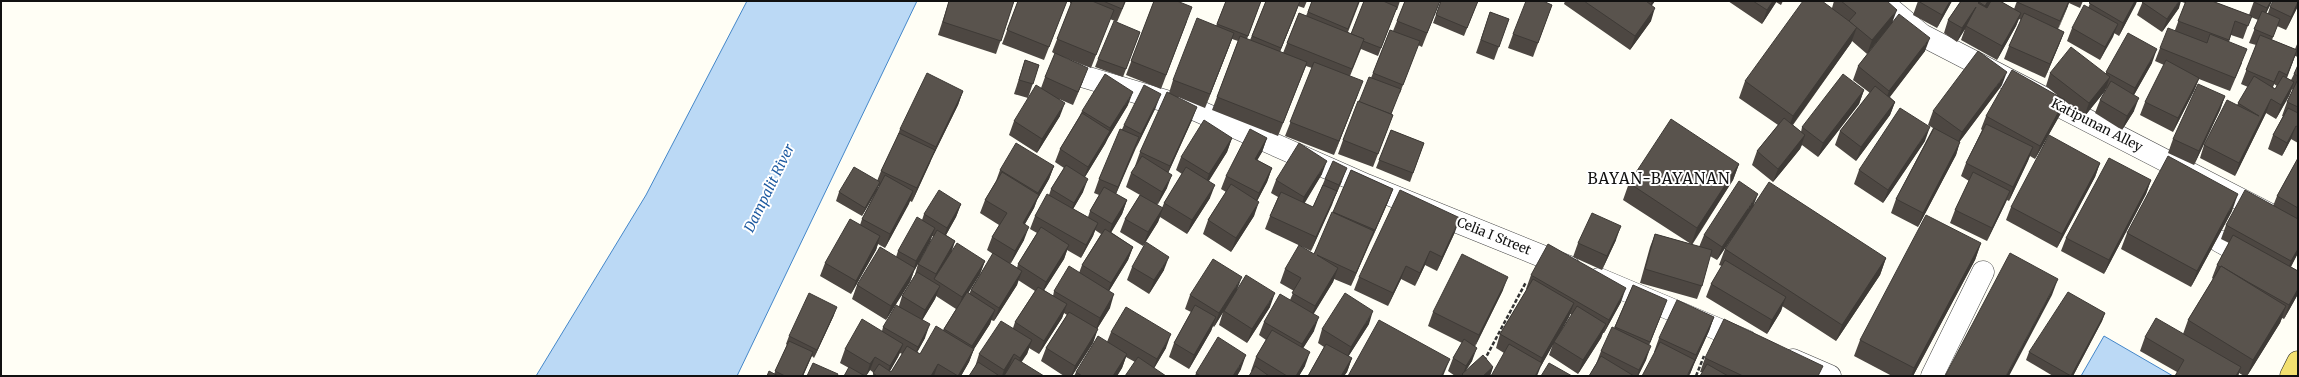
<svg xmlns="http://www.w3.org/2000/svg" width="2299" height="377" font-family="Merriweather,serif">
<rect width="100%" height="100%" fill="#fffef5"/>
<g fill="#bbd9f5" stroke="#4487c9">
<polygon points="747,1 917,1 737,376 536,376 646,195"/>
<polygon points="2104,336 2173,376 2081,376"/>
</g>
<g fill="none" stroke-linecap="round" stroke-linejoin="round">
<g stroke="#444" stroke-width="23">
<g id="minor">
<polyline points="1881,1 1922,35 2298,229"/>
<polyline points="1065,71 1196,110 1366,185 1569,267"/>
<polyline points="2219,241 2298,284"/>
<polyline points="1599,279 1746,341"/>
<polyline points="1793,360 1830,376"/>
<polyline points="1932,376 1983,272"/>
</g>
</g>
<g stroke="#222" stroke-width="23">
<polyline id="major" points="2291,376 2298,362"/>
</g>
<g stroke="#333" stroke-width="2.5" stroke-dasharray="4 2" stroke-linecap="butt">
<polyline points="1484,361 1526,282"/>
<polyline points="1696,376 1704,356"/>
</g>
<use href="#minor" stroke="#fff" stroke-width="22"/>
<use href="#major" stroke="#f3e070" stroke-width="22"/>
</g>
<g fill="#4d4742" fill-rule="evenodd">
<polygon points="949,1 1014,1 996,54 938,35"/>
<polygon points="1018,1 1067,1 1044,60 1002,44"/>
<polygon points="1070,1 1126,1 1117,22 1110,19 1091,68 1063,57 1083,81 1073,105 1059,99 1060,116 1037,153 1009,135 1014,121 1041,88 1045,77 1055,54 1052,52 1071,4 1070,3"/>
<polygon points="1154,1 1187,21 1161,89 1126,75"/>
<polygon points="1226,1 1261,1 1247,39 1250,40 1266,1 1307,1 1304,8 1298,6 1280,52 1283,53 1299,13 1306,16 1312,1 1360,1 1348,32 1351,34 1364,1 1400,1 1397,10 1396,10 1378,56 1361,49 1350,76 1358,94 1334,155 1285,136 1312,68 1306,66 1278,136 1212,110 1238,41 1232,39 1205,108 1178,97 1192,120 1168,173 1167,188 1157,205 1162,208 1164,203 1182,174 1176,170 1181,157 1232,138 1227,152 1209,181 1210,198 1187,234 1160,217 1158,222 1143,246 1120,232 1125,219 1140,195 1126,187 1131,173 1136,166 1135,166 1140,152 1169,93 1173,80 1216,26"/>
<polygon points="1405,1 1440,1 1422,47 1418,45 1400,93 1399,93 1391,114 1393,115 1373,167 1338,154 1343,140 1359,102 1371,78 1390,30 1393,31"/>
<polygon points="1441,1 1478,1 1464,36 1433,23"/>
<polygon points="1565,1 1655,1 1652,5 1651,21 1630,50 1564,4"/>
<polygon points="1728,1 1783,1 1781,5 1776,2 1762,24"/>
<polygon points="1834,1 1887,1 1893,22 1925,51 1890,97 1895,102 1890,115 1856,161 1835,145 1840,131 1870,93 1853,80 1858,66 1883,34 1867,54 1852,41 1851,43 1793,125 1801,132 1802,127 1864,90 1859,104 1818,157 1802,145 1800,149 1773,182 1752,165 1757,151 1778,125 1739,98 1745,81 1832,8"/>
<polygon points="1918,1 1952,1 1937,28 1913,15"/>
<polygon points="1961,1 2000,1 2014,9 2017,1 2083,1 2080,8 2069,3 2058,29 2064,32 2059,45 2045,78 2004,59 2009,46 2021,20 2019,19 2016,26 1997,60 1961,40 1965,29 1957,42 1944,33 1948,20"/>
<polygon points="2091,1 2137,1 2119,36 2114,33 2100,60 2067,41 2072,28 2088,8"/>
<polygon points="2143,1 2179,8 2162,32 2137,15"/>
<path d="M2183,1H2212L2249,15L2254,1H2272L2266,13H2268L2270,7L2298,1V6L2286,30L2277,26L2272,40L2295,49L2298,42V57L2295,56L2287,78L2291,80L2294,74L2298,65V143L2291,139L2282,156L2268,149L2273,135L2283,116H2282L2287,102L2293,90L2292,89L2289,96L2276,119L2266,113L2235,176L2200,158L2204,145L2237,105L2248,87L2241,84L2256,45L2249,43L2258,20L2251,17L2243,39L2231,35L2229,42L2242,63L2230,91L2199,79L2194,91L2173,132L2140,115L2145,102L2164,65L2155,61L2160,48L2175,30L2185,3L2182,2ZM2274,84L2277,86L2275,89L2273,87Z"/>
<polygon points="1552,5 1533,57 1508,48 1513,34"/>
<polygon points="1490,12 1509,19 1494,60 1476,53"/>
<polygon points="1140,32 1123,77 1095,67 1098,59"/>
<polygon points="1025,60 1039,65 1028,98 1014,94"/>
<polygon points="2152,63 2134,95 2134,111 2122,130 2095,113 2100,100 2107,89 2106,88 2105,91 2084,117 2065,101 2061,113 2035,159 2030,156 2009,201 2007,200 1987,241 1950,223 1955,210 1969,181 1961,176 1966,163 1982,130 1981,129 1986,116 2057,95 2046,86 2050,73 2106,74 2106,72"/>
<polygon points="2002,85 1960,141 1956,155 1918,227 1891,213 1896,199 1933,128 1928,125 1933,111"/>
<polygon points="963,91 958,105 931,160 912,202 910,201 885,248 878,244 876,250 851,294 820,276 825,263 860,225 862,219 879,186 878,186 877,190 862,216 836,201 839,192 877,181 881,171 896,140 900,129"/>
<polygon points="2225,96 2220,110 2194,165 2168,153 2173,139"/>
<path d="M1128,105L1108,138L1105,144L1085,177L1083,192L1073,209L1088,217L1090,211L1099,195L1094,193L1099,179L1124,125L1156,107L1136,148L1116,194L1127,200L1122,214L1111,232L1133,247L1128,260L1109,291L1110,308L1097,329L1093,343L1072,376H1064L1041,361L1046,348L1067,315L1064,313L1062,318L1039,354L1029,348L1027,354L1004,376H969L975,367L979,354L1013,328L1015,322L1035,291L1018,280L1017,285L994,321L991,320L990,324L974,349L969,362L961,376H872L874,373L870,370L866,376H844L849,368L840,363L845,349L882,331L883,327L899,306L902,296L914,278L918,264L934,237L932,236L930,242L914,271L910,282L886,320L852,299L857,285L896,257L898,251L922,220L924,214L961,204L956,217L946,235L955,241L952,251L985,261L980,274L968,293L969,294L971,290L993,254L987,250L992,237L999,225L980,213L985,200L996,181L1000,170L1054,166L1049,179L1037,200L1034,208L1025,224L1024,240L1010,264L1017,268L1018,264L1037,233L1030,229L1035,216L1049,195L1051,189L1064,168L1055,162L1060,149L1079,117L1082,111ZM1095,230L1101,234L1082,265L1079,273L1054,291L1053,296L1044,290L1064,259L1067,250L1081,258L1093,236ZM936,296L956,309L943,330L920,354L917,352L925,338L922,320L935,299ZM900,353L902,354L891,372L890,371L898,357Z"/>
<polygon points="1391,130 1424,143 1410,182 1376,168"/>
<polygon points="1267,138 1262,152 1257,160 1272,168 1267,182 1257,201 1254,216 1231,252 1203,234 1208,220 1226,192 1221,189 1226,176"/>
<polygon points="1925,141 1883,203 1854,184 1859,170"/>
<polygon points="2298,158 2298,253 2291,267 2298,271 2298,294 2284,319 2282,318 2280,323 2247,376 2244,376 2239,373 2238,376 2177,372 2140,351 2145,337 2183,334 2188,320 2213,279 2212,278 2217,265 2229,243 2221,239 2226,225 2273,206 2277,196"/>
<polygon points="2100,163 2095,177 2057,248 2006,220 2011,207"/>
<polygon points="1739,164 1733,180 1692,245 1699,247 1704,235 1753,206 1886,258 1880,275 1836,341 1782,306 1781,311 1767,334 1706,297 1711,284 1722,266 1719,265 1725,249 1736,232 1717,260 1710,256 1702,286 1697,299 1640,283 1650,247 1655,234 1691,244 1623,200 1629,183"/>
<polygon points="1351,170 1393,189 1388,202 1351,286 1334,279 1333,282 1313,314 1314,331 1303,348 1305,366 1299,376 1249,376 1252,372 1251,371 1256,357 1266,340 1259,335 1264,322 1290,300 1294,291 1280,283 1285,269 1314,254 1333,213"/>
<polygon points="1322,174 1304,203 1313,207 1320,191 1325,179 1342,181 1311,251 1265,229 1270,216 1278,197 1271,193 1276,180"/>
<polygon points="2151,180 2146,194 2104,274 2061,251 2066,238"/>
<polygon points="2232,211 2191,287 2121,249 2127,233"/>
<polygon points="1455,232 1437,271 1425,265 1415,286 1401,279 1388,306 1354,290 1359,277"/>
<polygon points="1616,240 1602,270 1573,257 1578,243"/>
<polygon points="1981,243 1975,260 1913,376 1892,376 1854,356 1860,340"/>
<polygon points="1132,267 1164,270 1149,294 1127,280"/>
<path d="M1531,275L1621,302L1604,333H1603L1601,338L1578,374L1549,355L1553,344L1541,366L1504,353L1496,348L1500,334L1527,289H1526ZM1570,314L1572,315L1559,334L1569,317Z"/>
<polygon points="1633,285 1662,313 1649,345 1646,360 1638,376 1589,376 1596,364 1601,351 1614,328"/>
<polygon points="1237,289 1270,307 1247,343 1219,325 1223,312 1214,327 1213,326 1211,331 1189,369 1169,357 1174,343 1191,312 1185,309 1190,295"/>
<polygon points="1503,290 1475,346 1472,361 1466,370 1493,367 1490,376 1455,376 1448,371 1453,358 1462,343 1428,326 1433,312"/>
<polygon points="2105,313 2102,321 2073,376 2053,376 2026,360 2029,352"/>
<polygon points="834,315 814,358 812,356 803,376 767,376 774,374 787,345 786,344 789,336"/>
<polygon points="1714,317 1709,331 1694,364 1690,374 1654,352 1659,338"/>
<polygon points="1369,324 1348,357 1352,358 1347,372 1344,376 1308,376 1324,347 1318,343 1322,329"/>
<polygon points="1111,332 1166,348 1154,368 1135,362 1126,357 1122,368 1117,376 1074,376 1076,372 1107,342"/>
<polygon points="1705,358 1819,376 1700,376 1702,372 1700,372"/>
<polygon points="1241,369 1237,376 1195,376 1196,373"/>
</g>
<g fill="#3e3a36">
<polygon points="1300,1 1295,15 1276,61 1281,48"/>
<polygon points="1652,1 1655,1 1649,9"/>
<polygon points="1773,1 1777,1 1762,24 1767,10"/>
<polygon points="1950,1 1952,1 1937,28 1942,15"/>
<polygon points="1988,1 1992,1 1980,19 1985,6"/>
<polygon points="2069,1 2068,6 2056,35"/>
<polygon points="2135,1 2137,1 2136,4 2119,36 2123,23"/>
<polygon points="2179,1 2181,1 2179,8 2162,32 2167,19"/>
<polygon points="2271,1 2272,1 2262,22 2267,8"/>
<polygon points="2298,2 2298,6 2286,30 2291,17"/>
<polygon points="1976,7 1965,29 1957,42 1962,28"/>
<polygon points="1655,8 1651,21 1630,50 1635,36"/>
<polygon points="1897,10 1892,23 1867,54 1872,40"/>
<polygon points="2021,13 2016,26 1997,60 2002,46"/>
<polygon points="2118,24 2113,37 2100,60 2105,47"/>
<polygon points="1857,27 1851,43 1787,132 1793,116"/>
<polygon points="2064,32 2059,45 2045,78 2050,64"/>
<polygon points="1234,33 1229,47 1205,108 1210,94"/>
<polygon points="1930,38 1925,51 1884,104 1889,91"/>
<polygon points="2157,49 2152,63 2130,102 2135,88"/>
<polygon points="2297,50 2292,64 2282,88 2287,75"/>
<polygon points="1088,68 1083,81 1073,105 1078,92"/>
<polygon points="2279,71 2274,84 2269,95 2274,82"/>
<polygon points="2007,72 2002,85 1957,145 1962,132"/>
<polygon points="2110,77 2105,91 2084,117 2089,103"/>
<polygon points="2199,78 2194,91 2173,132 2178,118"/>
<polygon points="1363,81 1358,94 1334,155 1339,141"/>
<polygon points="2294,82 2289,96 2276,119 2281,105"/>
<polygon points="1864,90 1859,104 1818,157 1823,143"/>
<polygon points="963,91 958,105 931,160 936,147"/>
<polygon points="1133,92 1128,105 1108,138 1105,144 1083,180 1088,167 1108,134 1110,128"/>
<polygon points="1161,94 1156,107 1136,148 1141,134"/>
<polygon points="2225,96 2220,110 2194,165 2199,151"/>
<polygon points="2139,98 2134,111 2122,130 2127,116"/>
<polygon points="2271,99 2266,113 2235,176 2239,163"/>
<polygon points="2065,100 2061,113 2035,159 2040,146"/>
<polygon points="1895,102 1890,115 1856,161 1861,147"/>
<polygon points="1065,103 1060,116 1037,153 1042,139"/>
<polygon points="1197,107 1192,120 1165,180 1170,166"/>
<polygon points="2296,126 2291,139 2282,156 2287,143"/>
<polygon points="1930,127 1925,141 1883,203 1888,190"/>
<polygon points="1805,135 1800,149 1773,182 1778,169"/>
<polygon points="1139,137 1134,151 1113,201 1118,187"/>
<polygon points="1232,138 1227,152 1204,188 1209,174"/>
<polygon points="1267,138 1262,152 1250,173 1255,159"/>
<polygon points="1960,142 1956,155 1918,227 1923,213"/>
<polygon points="2033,147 2028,161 2009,201 2013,187"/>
<polygon points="935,150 930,163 912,202 917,188"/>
<polygon points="1327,161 1322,174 1300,211 1304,197"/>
<polygon points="2100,163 2095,177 2057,248 2062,234"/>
<polygon points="1739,164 1733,180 1691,245 1697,228"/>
<polygon points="1054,166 1049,179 1037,200 1034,208 1018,236 1023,223 1035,202 1038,193"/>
<polygon points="1272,168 1267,182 1254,207 1259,193"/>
<polygon points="1347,168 1342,181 1334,199 1339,185"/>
<polygon points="1172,175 1167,188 1157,206 1162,192"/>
<polygon points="1088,179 1083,192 1069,216 1074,203"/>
<polygon points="2151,180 2146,194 2104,274 2109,260"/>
<polygon points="880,182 877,190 862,216 865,208"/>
<polygon points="1215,185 1210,198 1187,234 1192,220"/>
<polygon points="1393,189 1388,202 1370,243 1375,230"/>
<polygon points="913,191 909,204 885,248 890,234"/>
<polygon points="1337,191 1332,205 1311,251 1316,237"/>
<polygon points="2010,191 2005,204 1987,241 1992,228"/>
<polygon points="1758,194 1753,207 1717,260 1722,247"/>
<polygon points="2238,194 2232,211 2191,287 2197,271"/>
<polygon points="1127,200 1122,214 1108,238 1112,224"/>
<polygon points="1259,202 1254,216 1231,252 1236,238"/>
<polygon points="961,204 956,217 942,242 947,228"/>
<polygon points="1163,208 1158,222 1143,246 1148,232"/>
<polygon points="1460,218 1455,232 1437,271 1442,257"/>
<polygon points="1098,223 1093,236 1081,258 1086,245"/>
<polygon points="1621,226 1616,240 1602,270 1607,256"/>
<polygon points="1029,227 1024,240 1010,265 1015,251"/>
<polygon points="935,228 930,242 914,271 910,282 886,320 891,306 913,271 916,261"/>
<polygon points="1374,231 1369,244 1351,286 1356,273"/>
<polygon points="880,236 876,250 851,294 856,281"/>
<polygon points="955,241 950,254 934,279 936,274"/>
<polygon points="1981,243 1975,260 1913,376 1911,376 1914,368"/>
<polygon points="1069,245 1064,259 1041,295 1046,282"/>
<polygon points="1133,247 1128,260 1106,296 1111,283"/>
<polygon points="2298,249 2298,253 2286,275 2291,261"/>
<polygon points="1430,251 1425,265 1415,286 1420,273"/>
<polygon points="1169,257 1164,270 1149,294 1154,280"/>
<polygon points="1886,258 1880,275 1836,341 1842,325"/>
<polygon points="985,261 980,274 958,310 962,297"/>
<polygon points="1406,266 1401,279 1388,306 1393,293"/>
<polygon points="1338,268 1333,282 1310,320 1315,306"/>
<polygon points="1022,271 1017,285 994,321 999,308"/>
<polygon points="1242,277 1237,290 1214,327 1219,313"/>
<polygon points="1508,277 1503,290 1474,349 1479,335"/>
<polygon points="2058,279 2052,295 2009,376 2006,376"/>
<polygon points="940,286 935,299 920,324 925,310"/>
<polygon points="1626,288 1621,302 1604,333 1609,320"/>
<polygon points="2298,289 2298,294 2284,319 2289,305"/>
<polygon points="1275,293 1270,307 1247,343 1252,329"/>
<polygon points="1114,294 1110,308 1095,332 1100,318"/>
<polygon points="1786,297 1781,311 1767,334 1772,320"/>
<polygon points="1667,300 1662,313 1645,356 1650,342"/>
<polygon points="1574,303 1569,317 1541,366 1537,376 1535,376 1538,370 1542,358"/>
<polygon points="1067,304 1062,318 1039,354 1044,341"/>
<polygon points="2286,306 2280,323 2247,376 2253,360"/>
<polygon points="837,307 834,315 814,358 817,350"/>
<polygon points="995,310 990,324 974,349 969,362 961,376 958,376 968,360 972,346"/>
<polygon points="1373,311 1369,324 1346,360 1351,347"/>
<polygon points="2105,313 2102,321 2073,376 2071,376"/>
<polygon points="1216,317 1211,331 1189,369 1194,355"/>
<polygon points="1319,317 1314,331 1297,358 1302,344"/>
<polygon points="1714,317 1709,331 1694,364 1690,374 1689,376 1687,376"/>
<polygon points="930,324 925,338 913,360 918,347"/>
<polygon points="1606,324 1601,338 1578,374 1583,360"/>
<polygon points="1098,329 1093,343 1072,376 1071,376 1075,366"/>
<polygon points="1171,334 1166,348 1152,372 1157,359"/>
<polygon points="1032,340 1027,354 1015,372 1020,358"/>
<polygon points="903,344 898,357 887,376 886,376 890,366"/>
<polygon points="1651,346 1646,360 1638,376 1637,376 1639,370"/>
<polygon points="1477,348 1472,361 1463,375 1463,374 1466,366"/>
<polygon points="813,352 803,376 802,376"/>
<polygon points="1310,352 1305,366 1299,376 1296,376"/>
<polygon points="1014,354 1009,367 1004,376 1002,376 1004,370"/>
<polygon points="1127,354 1122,368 1117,376 1113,376"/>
<polygon points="1246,355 1241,369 1237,376 1233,376"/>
<polygon points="875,357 870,370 866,376 870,364"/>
<polygon points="1352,358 1347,372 1344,376 1341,376"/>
<polygon points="1450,359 1443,376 1441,376"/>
<polygon points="938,364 934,376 931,376"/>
<polygon points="1493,367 1490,376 1483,376"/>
<polygon points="2241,367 2238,376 2236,376"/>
</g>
<g fill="#59534d" stroke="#3e3a36">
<polygon points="949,1 1014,1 1001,41 943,22"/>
<polygon points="1018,1 1067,1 1049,47 1007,30"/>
<polygon points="1072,1 1092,1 1114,10 1096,55 1057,39"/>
<polygon points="1103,1 1125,1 1122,9"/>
<polygon points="1154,1 1177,1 1192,7 1166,75 1131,61"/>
<polygon points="1226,1 1261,1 1248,36 1217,24"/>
<polygon points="1266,1 1300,1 1281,48 1252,36"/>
<polygon points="1312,1 1359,1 1348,29 1308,12"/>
<polygon points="1364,1 1383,1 1397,7 1381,48 1363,41 1364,39 1351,34"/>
<polygon points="1405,1 1440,1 1427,33 1397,21"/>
<polygon points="1441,1 1478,1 1467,28 1436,15"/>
<polygon points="1526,1 1543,1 1552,5 1538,43 1513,34"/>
<polygon points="1584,1 1646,1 1655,8 1635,36"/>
<polygon points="1753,1 1773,1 1767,10"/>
<polygon points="1803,1 1822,1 1857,27 1793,116 1745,81"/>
<polygon points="1841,1 1887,1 1897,10 1872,40 1849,21 1856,13"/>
<polygon points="1918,1 1950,1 1942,15"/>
<polygon points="1961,1 1988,1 1985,6 1979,2 1978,3 1987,8 1991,1 2000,1 2021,13 2002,46 1966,26 1976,7 1962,28 1948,20"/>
<polygon points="2017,1 2069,1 2060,21 2017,2"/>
<polygon points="2091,1 2135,1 2123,23 2089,3"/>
<polygon points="2143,1 2179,1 2167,19 2142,2"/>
<polygon points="2186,1 2212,1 2252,16 2248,26 2235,21 2229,40 2178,21"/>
<polygon points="2254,1 2271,1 2267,8 2254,2"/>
<polygon points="2273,1 2298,1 2298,2 2291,17 2270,7"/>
<polygon points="2084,5 2118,24 2105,47 2072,28"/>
<polygon points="2262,11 2280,19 2273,37 2254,29"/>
<polygon points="1490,12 1509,19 1499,47 1481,40"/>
<polygon points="1299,13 1364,39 1352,69 1287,43"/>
<polygon points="2024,13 2064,32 2050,64 2009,46"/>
<polygon points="1899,14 1930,38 1889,91 1858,66"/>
<polygon points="1197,18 1234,33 1210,94 1173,80"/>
<polygon points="1114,21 1140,32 1126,69 1098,59"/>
<polygon points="2168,28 2207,43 2210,34 2247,49 2235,78 2160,48"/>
<polygon points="1390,30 1420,41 1403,85 1373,73"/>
<polygon points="2128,33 2157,49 2135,88 2106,72"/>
<polygon points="2260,35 2297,50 2287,75 2279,71 2274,82 2246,70"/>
<polygon points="1240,36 1307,62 1283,123 1217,97"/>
<polygon points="2071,47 2110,77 2089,103 2050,73"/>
<polygon points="1978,51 2007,72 1962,132 1933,111"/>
<polygon points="1055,53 1088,68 1078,92 1045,77"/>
<polygon points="1025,60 1039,65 1033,84 1019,80"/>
<polygon points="2166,60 2199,78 2178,118 2145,102"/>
<polygon points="1314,62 1363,81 1339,141 1290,122"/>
<polygon points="2298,65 2298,76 2294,74"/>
<polygon points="2012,70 2065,100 2040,146 1986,116"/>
<polygon points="927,73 963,91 936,147 900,129"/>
<polygon points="1105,74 1133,92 1110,128 1082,111"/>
<polygon points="1843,74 1864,90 1823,143 1802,127"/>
<polygon points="2254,76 2275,89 2283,76 2294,82 2281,105 2271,99 2239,163 2204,145 2227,100 2259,116 2238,103"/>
<polygon points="1369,77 1401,89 1391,114 1359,102"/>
<polygon points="2111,81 2139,98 2127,116 2100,100"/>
<polygon points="2297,81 2298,81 2298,107 2287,102"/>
<polygon points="2198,84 2225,96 2199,151 2173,139"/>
<polygon points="1036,85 1065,103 1042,139 1014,121"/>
<polygon points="1144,85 1161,94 1141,134 1124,125"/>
<polygon points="1875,86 1895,102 1861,147 1840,131"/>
<polygon points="1167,92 1197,107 1170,166 1140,152"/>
<polygon points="1358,101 1393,115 1378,154 1343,140"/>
<polygon points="1900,108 1930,127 1888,190 1859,170"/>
<polygon points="2288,108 2298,113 2298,127 2296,126 2287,143 2273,135"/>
<polygon points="1082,113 1110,131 1088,167 1060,149"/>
<polygon points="1784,118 1805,135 1778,169 1757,151"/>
<polygon points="1671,119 1739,164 1697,228 1629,183"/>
<polygon points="1204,120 1232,138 1209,174 1181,157"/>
<polygon points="1986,124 2033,147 2013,187 1966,163"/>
<polygon points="1934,128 1960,142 1923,213 1896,199"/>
<polygon points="1120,129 1139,137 1118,187 1099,179"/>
<polygon points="1250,129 1267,138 1255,159 1272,168 1259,193 1226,176"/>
<polygon points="1391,130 1424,143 1413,173 1379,160"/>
<polygon points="899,133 935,150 917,188 881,171"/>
<polygon points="2049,135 2100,163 2062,234 2011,207"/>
<polygon points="1016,143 1054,166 1038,193 1000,170"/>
<polygon points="1299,143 1327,161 1304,197 1276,180"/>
<polygon points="1142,156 1172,175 1162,192 1131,173"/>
<polygon points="2168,156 2238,194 2197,271 2127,233"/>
<polygon points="2109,158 2151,180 2109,260 2066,238"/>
<polygon points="2298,158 2298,208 2277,196"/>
<polygon points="1333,161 1347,168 1339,185 1325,179"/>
<polygon points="1066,165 1088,179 1074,203 1051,189"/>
<polygon points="854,167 880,182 865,208 839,192"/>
<polygon points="1186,167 1215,185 1192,220 1164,203"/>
<polygon points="1351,170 1393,189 1375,230 1333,212"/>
<polygon points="1002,172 1039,195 1023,223 1029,227 1015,251 992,237 1007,213 985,200"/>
<polygon points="1973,172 2010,191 1992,228 1955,210"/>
<polygon points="885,175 913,191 890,234 862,219"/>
<polygon points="1739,181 1758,194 1722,247 1704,235"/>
<polygon points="1769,182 1886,258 1842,325 1725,249"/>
<polygon points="1231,184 1259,202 1236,238 1208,220"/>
<polygon points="1323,185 1337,191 1316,237 1270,216 1281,192 1313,207"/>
<polygon points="1104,187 1127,200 1112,224 1090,211"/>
<polygon points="939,190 961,204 947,228 924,214"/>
<polygon points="1400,190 1460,218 1442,257 1430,251 1420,273 1406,266 1393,293 1359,277"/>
<polygon points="2245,190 2298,219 2298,249 2291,261 2226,225"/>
<polygon points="1047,194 1098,223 1086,245 1035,216"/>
<polygon points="1140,195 1163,208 1148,232 1125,219"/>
<polygon points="1332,212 1374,231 1356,273 1317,255 1338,268 1315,306 1292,293 1301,278 1285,269 1299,245 1314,254"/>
<polygon points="1592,213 1621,226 1607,256 1578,243"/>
<polygon points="1926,215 1981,243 1914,368 1860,340"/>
<polygon points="917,217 935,228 916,261 898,251"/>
<polygon points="850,219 880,236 856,281 825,263"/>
<polygon points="1041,227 1069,245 1046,282 1018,264"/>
<polygon points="1105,229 1133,247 1111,283 1082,265"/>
<polygon points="937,230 955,241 936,274 918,264"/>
<polygon points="1655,234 1712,250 1702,286 1645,269"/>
<polygon points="2233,235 2298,271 2298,289 2289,305 2248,282 2221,266 2220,267 2217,265"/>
<polygon points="1146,242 1169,257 1154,280 1132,267"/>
<polygon points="957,243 985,261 962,297 934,279"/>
<polygon points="1548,244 1626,288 1609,320 1531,275"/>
<polygon points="880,247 915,268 891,306 857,285"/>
<polygon points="993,253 1022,271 999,308 971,290"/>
<polygon points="2010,253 2058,279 2006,376 1945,376"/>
<polygon points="1462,254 1508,277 1479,335 1433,312"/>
<polygon points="1213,259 1242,277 1219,313 1190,295"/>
<polygon points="1725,260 1786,297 1772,320 1711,284"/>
<polygon points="1069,266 1114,294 1100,318 1054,291"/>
<polygon points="2221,266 2286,306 2253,360 2188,320"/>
<polygon points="917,272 940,286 925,310 902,296"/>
<polygon points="1246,275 1275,293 1252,329 1224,311"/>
<polygon points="1533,279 1574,303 1542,358 1500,334"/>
<polygon points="1633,285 1667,300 1650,342 1615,327"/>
<polygon points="1038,287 1067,304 1044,341 1015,322"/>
<polygon points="967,292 995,310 972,346 944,329"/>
<polygon points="2068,292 2105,313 2071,376 2029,352"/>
<polygon points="809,293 837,307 817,350 789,336"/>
<polygon points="1345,293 1373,311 1351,347 1322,329"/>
<polygon points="1280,294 1319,317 1302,344 1264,322"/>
<polygon points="1677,300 1714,317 1696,355 1659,338"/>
<polygon points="896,305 930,324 918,347 883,327"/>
<polygon points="1195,305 1216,317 1194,355 1174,343"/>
<polygon points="1577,306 1606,324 1583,360 1554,342"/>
<polygon points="1126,307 1171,334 1157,359 1111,332"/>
<polygon points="1069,312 1098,329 1075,366 1046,348"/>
<polygon points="2156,318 2241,367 2236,376 2175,376 2184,360 2145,337"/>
<polygon points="862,319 903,344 890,366 875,357 870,364 845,349"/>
<polygon points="1724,319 1823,366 1818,376 1743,376 1705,358"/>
<polygon points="1379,320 1450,359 1441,376 1348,376"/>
<polygon points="1001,321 1032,340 1020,358 1014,354 1004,370 979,354"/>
<polygon points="936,326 974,349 958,376 938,364 931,376 877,376 873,373 879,364 891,372 907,346 920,354"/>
<polygon points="1612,327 1651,346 1639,370 1601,351"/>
<polygon points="1272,330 1310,352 1296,376 1287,376 1256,357"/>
<polygon points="1098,336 1127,354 1113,376 1082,376 1076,372"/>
<polygon points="1218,337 1246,355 1233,376 1200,376 1196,373"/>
<polygon points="1464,339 1477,348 1466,366 1453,358"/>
<polygon points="789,341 813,352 802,376 785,376 775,371"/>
<polygon points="1660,342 1695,360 1687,376 1642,376"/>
<polygon points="1326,344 1352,358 1341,376 1308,376"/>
<polygon points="1509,344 1542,363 1535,376 1491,376"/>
<polygon points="1483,355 1493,367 1483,376 1464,376 1462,374"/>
<polygon points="1601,356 1634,376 1589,376"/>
<polygon points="1138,357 1166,376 1125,376"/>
<polygon points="1015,358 1044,376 1004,376"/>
<polygon points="978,362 998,375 997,376 969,376"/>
<polygon points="813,363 838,374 837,376 807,376"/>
<polygon points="1549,363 1572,376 1541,376"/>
<polygon points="1707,364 1728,376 1700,376"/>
<polygon points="1255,366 1269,376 1249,376"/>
<polygon points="849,367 865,376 844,376"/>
<polygon points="769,371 778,376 767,376"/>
</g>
<g text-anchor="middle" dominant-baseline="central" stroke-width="4" stroke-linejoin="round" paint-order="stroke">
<g font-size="13" fill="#111" stroke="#fff">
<text transform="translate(2097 125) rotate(27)">Katipunan Alley</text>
<text transform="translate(1494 236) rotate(22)">Celia I Street</text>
</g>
<g font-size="14" font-style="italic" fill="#1d5aa0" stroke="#fff">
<text transform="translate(769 188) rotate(-64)">Dampalit River</text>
</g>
<g font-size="15" letter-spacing="1" fill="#111" stroke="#fff">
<text x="1659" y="178">BAYAN-BAYANAN</text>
</g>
</g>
<rect width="2299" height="377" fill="none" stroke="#111111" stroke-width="4"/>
</svg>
